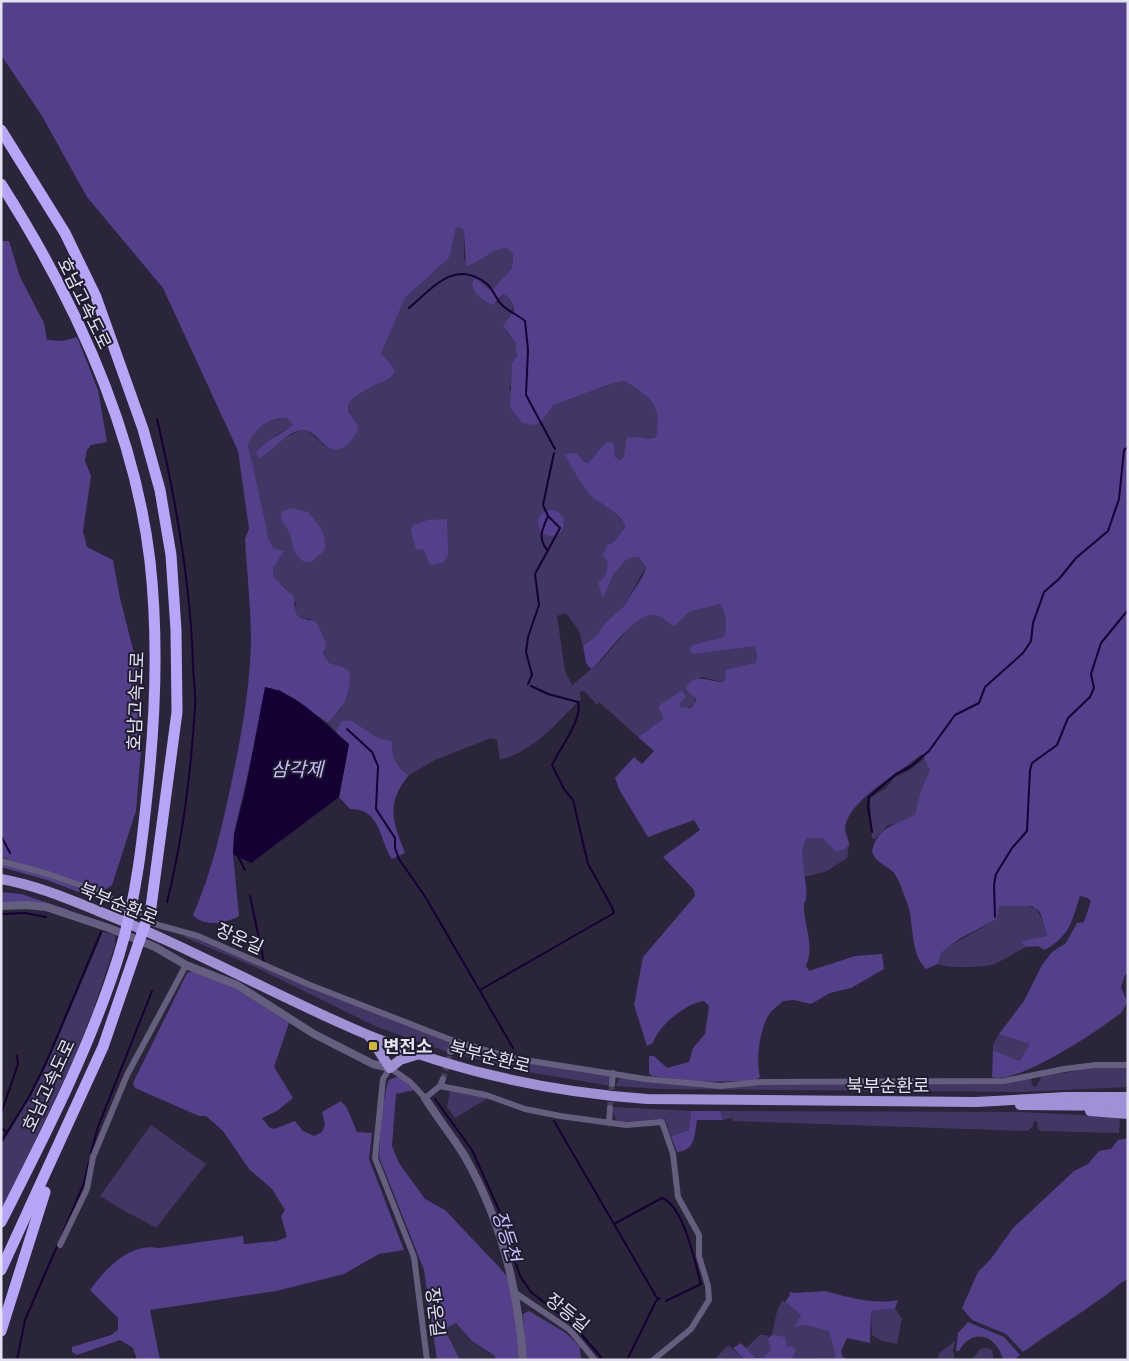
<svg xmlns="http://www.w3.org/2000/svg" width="1129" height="1361" font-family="'Open Sans','Noto Sans KR',sans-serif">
<rect width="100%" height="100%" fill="#2a2539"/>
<polygon fill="#332e47" points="456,1323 472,1341 494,1355 496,1360 460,1360 446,1332 448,1327"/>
<g fill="#423764">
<path d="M455,226L461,228L464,232V260L471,264L497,248H507L513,254L512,268L493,289L489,290L485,285L497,303L503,294C520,303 511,318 506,331L515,342L517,356C510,366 513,378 509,390L542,421L554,405L613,383L625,381C653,399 662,401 656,437L639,439L631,436L624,456L620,460L615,457L614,443L604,444L588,463L585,464L599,502C608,506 622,517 625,527L613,543L605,576L598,583L603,597L614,573L628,558L638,557L646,567L623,607L605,623L597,635L583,646L579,631L566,613L557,616L565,671L572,685L602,660L631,625L643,617L657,614L675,626L689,612L720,604C726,615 728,625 723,637L692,645L754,646L757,653L756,663L726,678L723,682L701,677L694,695L695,703L687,709L680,708V703L659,709L663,719L638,737L599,702L597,705L584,691L579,692L581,699C553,725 539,748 500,760L497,740L491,738L435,760L409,775C396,768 391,755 392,741L378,738L351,720L341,721L336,732L328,723L342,708V666L329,663L323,655L327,645L310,619L298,617L295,609L296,603L289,591L274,577L273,568L278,557L269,540L262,516L248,445C254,428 268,419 287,418L293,425L276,435L263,456L282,439L301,430L308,431L324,445L341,449L356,434L348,405C354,394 379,383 392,378L390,363L381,354L405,298L449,258Z"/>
<polygon points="925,758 930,770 921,790 915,814 901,823 888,825 875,839 872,838 870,798 886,788 894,778 910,770"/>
<path d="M807,838H823L844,850L849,845L847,858L827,871L805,877C800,864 801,851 807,838Z"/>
<path d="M1003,904C1040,907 1035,902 1048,936L1020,941L1026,947C1018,951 997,964 992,965C980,967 948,969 938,964L941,953L950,946L997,919L999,906Z"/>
<polygon points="103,932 115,935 115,945 93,1011 73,1061 1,1212 1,1145 30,1098 47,1064"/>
<polygon points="187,934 446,1039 450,1045 448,1052 377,1027 255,967 184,937"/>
<polygon points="999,1034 1031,1044 1020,1061 993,1050 993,1045"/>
<polygon points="462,1045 609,1076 612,1080 611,1086 522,1071 454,1053 456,1047"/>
<polygon points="1097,1068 1128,1068 1128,1087 1022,1092 661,1089 615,1086 620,1078 720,1088 762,1085 840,1085 1031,1078 1032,1085 1036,1087 1042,1076"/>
<polygon points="450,1090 488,1098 455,1118 447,1107"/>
<polygon points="612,1107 691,1111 689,1130 671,1136 665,1119 618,1122 615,1118"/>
<polygon points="720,1111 1022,1112 1120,1117 1119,1133 1041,1131 1038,1129 1037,1121 1034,1121 1033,1126 1027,1131 733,1121 732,1118 723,1120"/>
<path d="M151,1125L206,1164L156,1228C137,1217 118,1208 100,1196Z"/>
<polygon points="782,1300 801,1315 795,1326 805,1325 829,1331 837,1355 833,1359 792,1360 796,1351 772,1335 777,1311"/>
<polygon points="895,1308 902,1319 897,1344 882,1341 872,1335 871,1311"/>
<polygon points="760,1335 766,1335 770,1340 771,1350 763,1357 756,1358 746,1348"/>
<polygon points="955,1341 953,1351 955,1360 938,1360 939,1353"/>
<polygon points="728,1345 745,1360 714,1360"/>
<polygon points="987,1348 992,1350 994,1360 972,1360 980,1349"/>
</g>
<g fill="#543f8a">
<path d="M1,1H1128V973L1125,975L1121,987L1127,1002L1122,1012C1101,1029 1016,1086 992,1077L993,1050L1020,1061L1030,1044L999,1034L1024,1001L1042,965L1052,952L1066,943L1077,923L1084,922L1091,901L1088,898L1080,896C1071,923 1071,934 1045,950L1038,946L1026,947L1020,941L1047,936L1040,912L1032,906H999L997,919L959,939L941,953L938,964L926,969C910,953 914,925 908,905C904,896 900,881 894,873C887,865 875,863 872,851C879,824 895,827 915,814L921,790L930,770L922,754C902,772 845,801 845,830C846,835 849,840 849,845L844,850L835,851L823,838H807C799,854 803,863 805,879C806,885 807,893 806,899C805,905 804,899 804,906C804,927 815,945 806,966L809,971L855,956L882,954L884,969L851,988L830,993L811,1004L794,1000L783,1001C778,1006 770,1011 767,1018C759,1034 756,1061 760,1077L755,1081L695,1082L652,1076L649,1073V1056H654L667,1068L689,1062L693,1048L705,1034L709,1006L704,1001C685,1004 659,1025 653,1043L647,1046L634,1005L643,957L695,896L694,890L663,857L700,830L694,820L648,837L620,791L615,778L634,757L642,764L654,751L638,737L663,719L658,706L681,691L685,694V698L680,703V707L690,708L695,703L696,699L686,689C692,671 710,682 723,682L726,678L725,670L756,663L757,653L754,646L693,654L690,649L692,645L723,637C728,625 726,615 720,604L689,612L675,626C668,624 662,615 655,615C631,614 609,655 591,669L586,663L583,646L597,635L605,623L623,607L643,576L646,567L638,557L628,558L614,573L603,598L598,583L605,576L608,562L603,555L607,545L613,543L625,527C622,515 608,508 598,501C583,491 574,469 564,454L576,453L585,463H588L604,444L609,442L614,443L615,457L620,460L624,456L627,438C635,435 644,441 656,437C662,403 652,399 625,381L613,383L554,405L542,421L535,425L522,423L510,407L512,363L517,356L515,342L503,326L514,311C513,303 511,298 503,294L493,305C483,301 470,292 473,280L476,279L489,290L493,289L512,268L513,254L507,248C491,248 482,262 466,266L464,232L461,228L456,227L449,258L405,298L381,354L390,363L395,371L391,378C379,383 354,394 348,405L349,412L358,426C357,434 354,437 349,443C327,464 319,428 302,430C283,433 275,451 259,458L256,452L266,443L293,425L287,418C268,418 255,428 248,445L269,540L274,549L284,551L273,568L274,577L294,597L295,609L298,617L316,622L327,645L323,654L329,663L341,666L350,672C349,698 345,705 328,723L278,689L254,747L234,834L233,854L239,916C225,924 204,927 193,915C212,872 222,827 232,780C242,732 251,683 251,634C250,602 247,570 245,539L249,529L238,451L163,288L87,197L42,116L1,55Z"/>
<polygon points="1,241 9,241 20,277 44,323 47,340 63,341 77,337 98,390 107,442 91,445 87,450 85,461 91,476 83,531 87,547 113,560 120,598 140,677 143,726 136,811 112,885 103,891 1,857"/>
<path d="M290,508L308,512C318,525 327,532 325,550L311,562H304L295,553L290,534L282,520L281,512Z"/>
<circle cx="551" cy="523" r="13"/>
<polygon points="447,519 448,555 443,563 430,565 424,550 416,549 411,530 413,525 428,520"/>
<path d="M351,720L378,738L392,741C391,755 396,768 409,775C385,804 393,822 405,853L392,859C379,840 381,808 350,809L339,797L349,744L336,732L341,721Z"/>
<polygon points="1,863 47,876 100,897 99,900 47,880 1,867"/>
<polygon points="1,892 21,894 69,910 1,905"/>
<path d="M194,971L236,989L289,1023L274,1067L293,1098L277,1111L262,1118L269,1127L274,1129L295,1121L303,1131L314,1136L322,1132L325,1125L322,1112L341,1101L347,1108L357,1132L372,1133L369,1159L404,1250L379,1254L344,1274L276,1291L150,1310L160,1360H137L133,1348L120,1340L77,1355L72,1352V1347L111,1335L118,1330V1318L90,1290C105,1269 130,1242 159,1248L243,1236L244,1244L277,1241L287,1237L281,1216L285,1210L272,1189L249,1169L223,1131L206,1116H199L135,1088L133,1083L187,973Z"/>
<polygon points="396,1077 401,1078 414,1090 396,1094 392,1146 399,1163 425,1199 445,1210 500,1268 512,1283 520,1360 496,1360 494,1355 472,1341 456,1323 448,1327 446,1332 460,1360 437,1360 424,1270 379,1157 382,1110 387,1085 389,1080"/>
<path d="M691,1111H720L723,1120H697C694,1136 696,1150 677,1152L671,1136L689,1130Z"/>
<path d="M1128,1138V1279C1117,1284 1113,1291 1103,1297C1077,1316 1049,1333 1023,1352L1006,1334L972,1320L962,1308L978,1272L990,1260L1013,1228L1074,1171L1088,1164L1099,1151L1111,1149L1118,1140Z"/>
<path d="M825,1291C847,1297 875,1305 898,1300L895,1308L871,1311L870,1343L847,1338L841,1351L843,1357L850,1360H813L822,1358L833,1359L836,1355L829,1331L805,1325L794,1327L801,1315L785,1302L790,1295L789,1292L794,1293Z"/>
<polygon points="529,1311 566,1333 580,1347 581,1360 526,1360 523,1314"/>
<path d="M968,1322L1004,1337L1020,1355L1014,1360H1003C997,1335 972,1327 959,1351H956L958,1333Z"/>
<polygon points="772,1335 785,1337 787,1346 794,1347 796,1351 792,1360 745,1360 733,1348 741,1343 756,1358 763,1357 771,1350 768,1338"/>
</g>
<path fill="#150034" d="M265,687C299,693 324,724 349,744L339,797L251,863L233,854L234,834L244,796Z"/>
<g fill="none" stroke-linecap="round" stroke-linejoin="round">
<g stroke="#150034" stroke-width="2">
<path d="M409,308C433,288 455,258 487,284C494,290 496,300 503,306C510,312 518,315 525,321L528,350L526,395L555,449"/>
<path d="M157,419C176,500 190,579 193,662C193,677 196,693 195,707C191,772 183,838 167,902"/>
<path d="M548,551C537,538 542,530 548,516"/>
<polyline points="528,684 532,675 526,652 528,637 539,605 535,574 560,528 548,516 543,505 554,453"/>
<polyline points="347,729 372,752 378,766 376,809 395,838 395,848 399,859 426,898 513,1048"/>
<polyline points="872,832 868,806 869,797 896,774 910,767 929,751 955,715 979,703 985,687 1023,653 1031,641 1033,623 1044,592 1059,579 1076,558 1108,531 1119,499 1124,450 1128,447"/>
<polyline points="1,836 10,853"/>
<polyline points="238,856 245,870"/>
<polyline points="250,896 264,962"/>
<polyline points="1,914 25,913 46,917"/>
<polyline points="995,917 994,885 996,874 1012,848 1027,831 1030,770 1032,763 1057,745 1068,718 1090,697 1094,688 1091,674 1101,643 1128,610"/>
<path d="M480,990L614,913L612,907L588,864L573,800L564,789L552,765C560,748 583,719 578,702L548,694L531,686"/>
<polyline points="435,1099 472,1150 503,1219 506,1235 520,1276 531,1292 573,1325 601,1357"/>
<polyline points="1,1114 18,1064 17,1056"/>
<polyline points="554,1121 657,1298"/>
<polyline points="1,1128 7,1132"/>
<polyline points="1,1142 29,1097 46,1063 101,932"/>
<polyline points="91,1153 98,1127 152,991"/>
<path d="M614,1224L662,1198C684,1206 695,1263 701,1284L666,1301"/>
<polyline points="62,1235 84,1183 89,1162"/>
<polyline points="17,1360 25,1320 58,1244"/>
<polyline points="627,1360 656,1301 660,1298"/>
</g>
<g stroke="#464154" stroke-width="6" stroke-dasharray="6 3" stroke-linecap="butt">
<polyline points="443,1079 451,1051"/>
<polyline points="610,1108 612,1084"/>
</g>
<g stroke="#655e7f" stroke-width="6">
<polyline points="1,861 48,874 107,895 121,907 158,925 198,936 310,985 454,1041 512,1058 645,1079 720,1086 762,1082 1004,1081 1064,1069 1096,1065 1128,1065"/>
<polyline points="612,1084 613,1073"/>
<polyline points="440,1086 486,1095 525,1109 560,1116 626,1125 662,1122 673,1154 678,1197 699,1235 699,1256 708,1286 709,1300 691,1329 653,1360"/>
<polyline points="609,1123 610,1108"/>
<polyline points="60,1245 87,1189 93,1157 127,1075 186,965"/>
<polyline points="517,1294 570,1330 595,1360"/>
<polyline points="427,1360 414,1257 375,1158 383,1079 390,1068 410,1082 425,1098 440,1086 443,1079"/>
</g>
<g stroke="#655e7f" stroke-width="8">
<polyline points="1,906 26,905 46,907 109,928 155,947 186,965 237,985 314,1034 373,1064 390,1068"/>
<polyline points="451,1051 454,1041"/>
<path d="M425,1098C437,1117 452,1136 464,1155C501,1219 518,1287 523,1360"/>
</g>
<g stroke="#a091d7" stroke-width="10">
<path d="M1,879C35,885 66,898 98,911C190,947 277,997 368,1035C456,1072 552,1092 647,1099L976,1102L1066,1097H1128"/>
<polyline points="369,1036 390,1068 400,1060 419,1054"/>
<polyline points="1020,1105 1128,1106"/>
<polyline points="1090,1111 1128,1114"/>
</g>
<g stroke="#b8a5f9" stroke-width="11">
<polyline points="1,130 65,233 96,297 143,429 160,490 171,555 176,630 177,712 151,907 103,1047 1,1270"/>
<path d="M1,184C73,297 134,427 150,561C158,633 156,704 149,776C143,835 137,897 119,955C90,1048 45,1135 1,1222"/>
<polyline points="1,1331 45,1192"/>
</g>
</g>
<rect fill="#d1b736" stroke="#201c2f" stroke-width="2" x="368" y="1041" width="10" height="10" rx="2.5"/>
<g text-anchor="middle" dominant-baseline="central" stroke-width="4" stroke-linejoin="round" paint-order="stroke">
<g font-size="18" fill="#e4e2ef" stroke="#201c2f">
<text transform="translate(85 303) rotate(64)">호남고속도로</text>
<text transform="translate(135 701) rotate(-88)">호남고속도로</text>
<text transform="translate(119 903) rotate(22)">북부순환로</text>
<text transform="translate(240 938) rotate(24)">장운길</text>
<text transform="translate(490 1056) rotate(14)">북부순환로</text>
<text transform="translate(48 1085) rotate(-65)">호남고속도로</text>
<text x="888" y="1085">북부순환로</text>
<text transform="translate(436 1312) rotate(83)">장운길</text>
<text transform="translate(568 1312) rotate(39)">장등길</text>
</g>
<g font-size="18" font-weight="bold" fill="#e4e2ef" stroke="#201c2f" text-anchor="start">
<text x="383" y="1046">변전소</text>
</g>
<g font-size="19" font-style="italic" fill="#cbbefe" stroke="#201c2f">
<text x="297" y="769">삼각제</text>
<text transform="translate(507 1236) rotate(72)">장등천</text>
</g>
</g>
<rect width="1129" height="1361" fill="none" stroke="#e4e2ef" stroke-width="5"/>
</svg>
